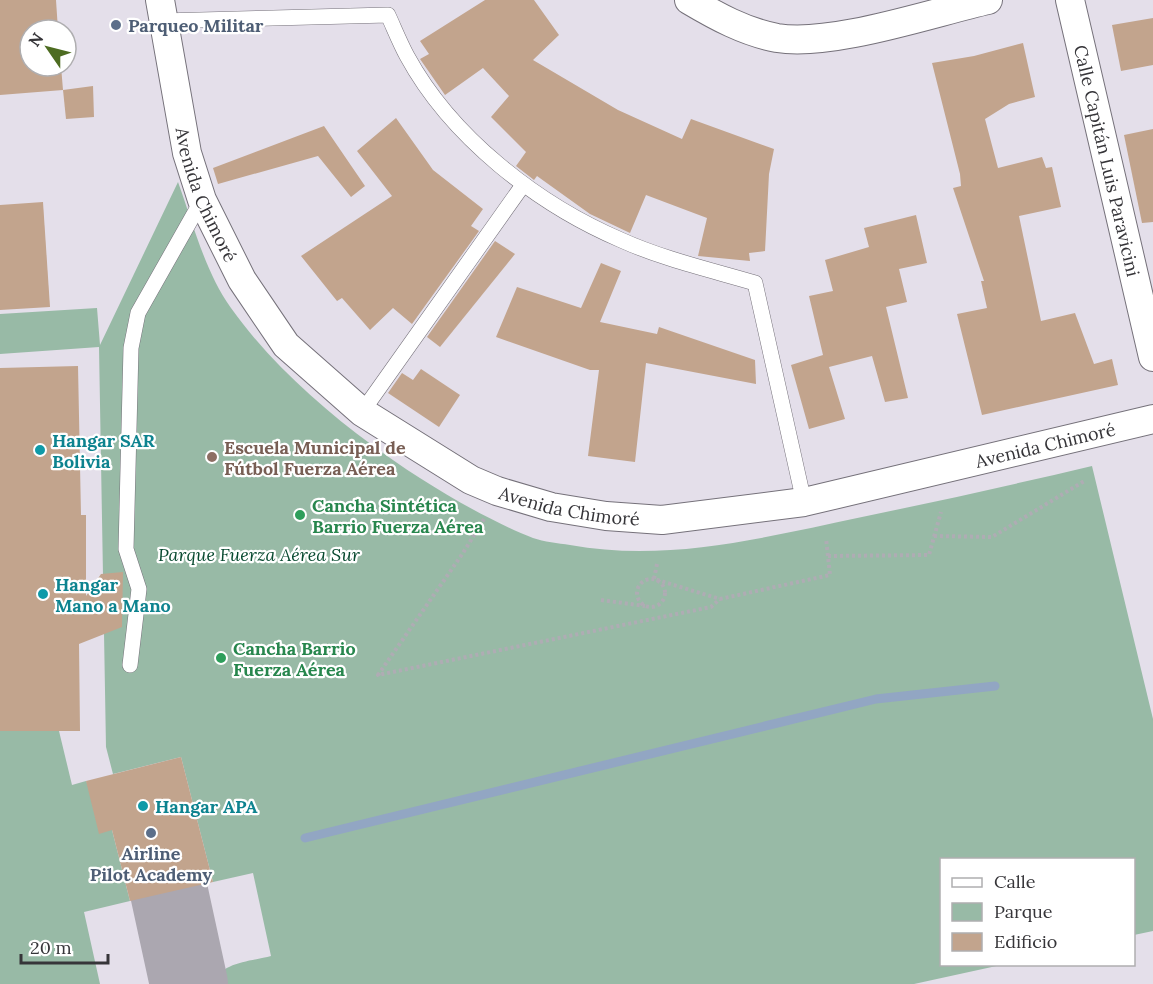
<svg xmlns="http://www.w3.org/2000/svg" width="1153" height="984" font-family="Lora,serif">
<rect width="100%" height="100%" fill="#e4dfea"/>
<g fill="#98baa6">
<path d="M178,182C193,223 205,272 231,308C268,360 320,407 372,445C416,478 482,518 533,538C544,542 558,543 570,545C668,563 766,537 862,517C939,501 1016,484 1092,466L1153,719V931L1134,935V860H942V964L1001,965L914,984H216C217,962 254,961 271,956L253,873L213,882L181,757L113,774L106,747L99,347L0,354V314L97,308L100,345Z"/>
<polygon points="0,731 59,731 72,785 86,781 112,830 130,901 84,912 100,984 0,984"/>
</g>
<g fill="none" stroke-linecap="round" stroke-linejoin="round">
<polyline stroke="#92a6c3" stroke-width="9" points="305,838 876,699 995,686"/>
<polyline stroke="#aba7b0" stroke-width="78" points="169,892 189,984"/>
</g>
<g fill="#c2a48d">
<polygon points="0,0 56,0 58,30 30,30 30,66 61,66 63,90 0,95"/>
<polygon points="485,0 534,0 559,35 533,60 618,110 682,139 691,119 774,149 769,174 765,251 749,253 750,261 698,256 707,218 646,195 630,233 590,214 537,176 534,180 516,166 526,152 491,117 509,96 483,68 445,95 420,59 429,54 420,41"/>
<polygon points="1153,18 1153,65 1121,71 1112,25"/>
<polygon points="1023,43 1035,97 1009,104 985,119 998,168 1042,157 1046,168 1052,167 1061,207 1019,216 1041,321 1075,313 1094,364 1112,359 1118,385 982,415 957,314 987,308 981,281 984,281 953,188 961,186 960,174 932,63 974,56"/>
<polygon points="93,86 94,117 66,119 63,90"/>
<polygon points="396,118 433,170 483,209 471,226 479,231 412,324 393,308 370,330 342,298 337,301 301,256 392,196 357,151"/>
<polygon points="324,126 365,186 351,197 318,156 218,184 213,168"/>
<polygon points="1153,129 1153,222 1142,223 1124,135"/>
<polygon points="43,202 50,307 0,310 0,205"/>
<polygon points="916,215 927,263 899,269 907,302 886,307 908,398 885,402 872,356 829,367 845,419 809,429 791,365 823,355 809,296 833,291 825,260 869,247 864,228"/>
<polygon points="495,241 515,254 440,347 427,337"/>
<polygon points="601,263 621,271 600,322 657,334 659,327 755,360 756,384 646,363 635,462 588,456 599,370 590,370 496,337 517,287 581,308"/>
<polygon points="78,366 81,515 86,515 86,596 101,574 123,572 122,627 79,644 80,731 0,731 0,368"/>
<polygon points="421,369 460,395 439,427 388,393 402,373 413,380"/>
<polygon points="181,757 213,882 130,901 112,830 99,834 86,781"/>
</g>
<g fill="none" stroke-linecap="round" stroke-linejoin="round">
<g stroke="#75717a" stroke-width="16">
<g id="service">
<path d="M162,21L388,15C394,28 400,43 407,56C451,137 537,204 621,240C663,259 711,270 755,283L804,502"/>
<polyline points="362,412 523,185"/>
<polyline points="130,665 139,589 126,549 131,348 138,313 202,200"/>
</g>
</g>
<g stroke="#75717a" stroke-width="30">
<g id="minor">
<path id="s1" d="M160,0L187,153L202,200L242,280L286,345L362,412L471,480L497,491L551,507L606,516L662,520L804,502L1153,419"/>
<path d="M689,0C716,16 745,32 777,38C832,47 931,13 988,0"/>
<path id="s2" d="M1070,0L1153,357"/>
</g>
</g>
<g stroke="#afacb4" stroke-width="4" stroke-dasharray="3 3" stroke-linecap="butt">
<polyline points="484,519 463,553 378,675 711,607 720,599"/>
<polyline points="934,536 992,537 1086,480"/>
<polyline points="828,556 929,555 941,512"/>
<polyline points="657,564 654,579 720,599 830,575 826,538"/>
<circle cx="651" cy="593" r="14"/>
<polyline points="601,600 645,606"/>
</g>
<use href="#service" stroke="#fff" stroke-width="15"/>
<use href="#minor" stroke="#fff" stroke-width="28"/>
</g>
<g fill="#5c6f8a" stroke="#fff" stroke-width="2">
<circle cx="116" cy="25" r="6"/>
<circle cx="151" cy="833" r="6"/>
</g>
<g fill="#0f9aa8" stroke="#fff" stroke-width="2">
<circle cx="40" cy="450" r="6"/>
<circle cx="43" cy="594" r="6"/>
<circle cx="143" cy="806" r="6"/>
</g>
<circle fill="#8d6e63" stroke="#fff" stroke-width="2" cx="212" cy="457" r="6"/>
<g fill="#2e9e5b" stroke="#fff" stroke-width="2">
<circle cx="300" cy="515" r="6"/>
<circle cx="221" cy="658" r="6"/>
</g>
<g text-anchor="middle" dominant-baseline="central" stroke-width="4.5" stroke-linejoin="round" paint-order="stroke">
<g font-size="18" font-weight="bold" fill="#4e5e75" stroke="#fff" text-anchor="start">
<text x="128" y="25">Parqueo Militar</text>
<text x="151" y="853" text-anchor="middle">Airline<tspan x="151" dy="21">Pilot Academy</tspan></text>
</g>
<g font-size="18" fill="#363539" stroke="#fff">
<text stroke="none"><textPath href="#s2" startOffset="165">Calle Capitán Luis Paravicini</textPath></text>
<text stroke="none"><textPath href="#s1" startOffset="201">Avenida Chimoré</textPath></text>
<text stroke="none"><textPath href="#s1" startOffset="1190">Avenida Chimoré</textPath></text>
<text stroke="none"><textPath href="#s1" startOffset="705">Avenida Chimoré</textPath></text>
</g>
<g font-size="18" font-weight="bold" fill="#0d838f" stroke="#fff" text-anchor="start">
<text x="52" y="440">Hangar SAR<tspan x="52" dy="21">Bolivia</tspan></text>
<text x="55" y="584">Hangar<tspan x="55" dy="21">Mano a Mano</tspan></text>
<text x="155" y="806">Hangar APA</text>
</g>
<g font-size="18" font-weight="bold" fill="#785e54" stroke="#fff" text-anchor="start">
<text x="224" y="447">Escuela Municipal de<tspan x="224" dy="21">Fútbol Fuerza Aérea</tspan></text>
</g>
<g font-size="18" font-weight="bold" fill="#27864d" stroke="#fff" text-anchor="start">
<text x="312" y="505">Cancha Sintética<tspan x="312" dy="21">Barrio Fuerza Aérea</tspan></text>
<text x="233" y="648">Cancha Barrio<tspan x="233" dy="21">Fuerza Aérea</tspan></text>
</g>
<g font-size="18" font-style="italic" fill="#084a30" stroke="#fff">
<text x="259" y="554">Parque Fuerza Aérea Sur</text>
</g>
</g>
<rect x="940" y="858" width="195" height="108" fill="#ffffff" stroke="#afaeb0" stroke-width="1.5"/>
<rect x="952" y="878" width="30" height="9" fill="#ffffff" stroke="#afaeb0" stroke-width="1.5"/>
<text x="994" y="888" font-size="18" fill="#363539">Calle</text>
<rect x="952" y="903" width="30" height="18" fill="#98baa6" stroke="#afaeb0" stroke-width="1.5"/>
<text x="994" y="918" font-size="18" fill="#363539">Parque</text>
<rect x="952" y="933" width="30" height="18" fill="#c2a48d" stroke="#afaeb0" stroke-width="1.5"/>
<text x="994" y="948" font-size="18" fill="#363539">Edificio</text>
<g transform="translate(48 48) rotate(305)"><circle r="28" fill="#ffffff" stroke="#afaeb0" stroke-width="1.5"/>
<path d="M0-4.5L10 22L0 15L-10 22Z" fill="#4d6c21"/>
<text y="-9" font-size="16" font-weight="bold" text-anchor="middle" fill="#363539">N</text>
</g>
<path d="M21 954v9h87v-9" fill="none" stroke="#363539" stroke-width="3"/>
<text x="30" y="954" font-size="18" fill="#363539" stroke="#ffffff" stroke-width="4.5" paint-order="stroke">20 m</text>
</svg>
